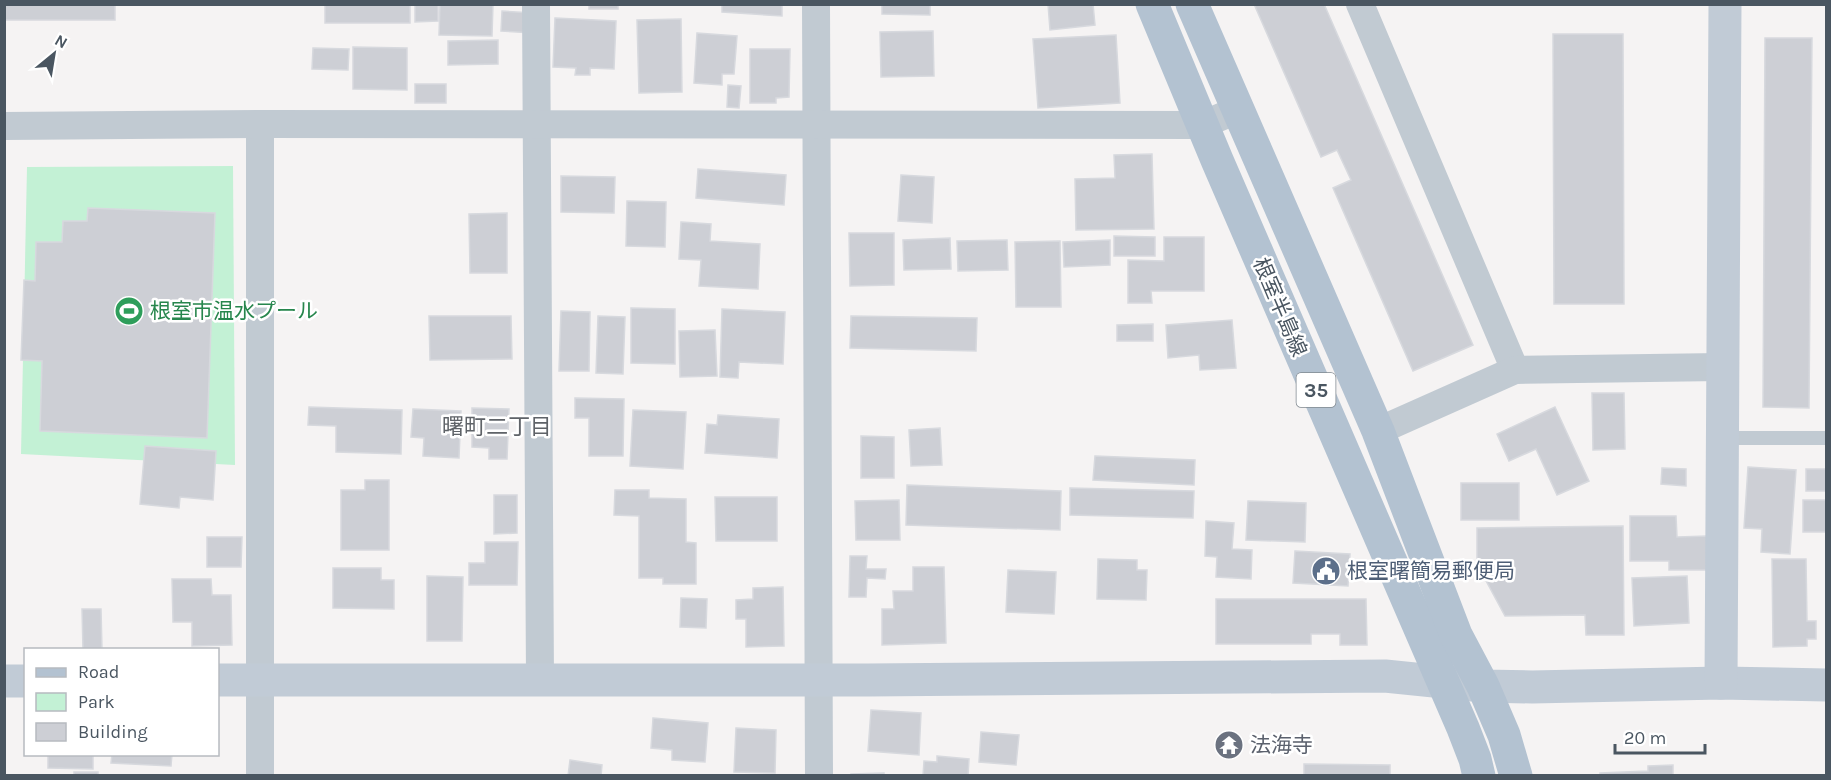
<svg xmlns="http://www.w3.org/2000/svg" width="1831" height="780" font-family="Karla,'Noto Sans JP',sans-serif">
<rect width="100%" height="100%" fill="#f5f3f3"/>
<polygon fill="#c3f1d5" points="233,166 235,465 21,454 27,167"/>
<g fill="#cdcfd5" stroke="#d7d9de" stroke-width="1.5">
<rect x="4" y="4" width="111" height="16"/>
<rect x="325" y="4" width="85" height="19"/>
<polygon points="415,4 438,4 438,21 415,22"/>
<polygon points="440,4 493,4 492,36 439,35"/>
<rect x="589" y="4" width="29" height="5"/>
<polygon points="722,4 782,4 782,16 722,12"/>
<polygon points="882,4 930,4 930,15 882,14"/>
<polygon points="1048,4 1093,4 1095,25 1050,30"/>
<polygon points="1254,4 1324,4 1473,345 1413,371 1333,188 1351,180 1337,150 1321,157"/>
<polygon points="502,11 533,13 533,33 501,31"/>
<polygon points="555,18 616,21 614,69 590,68 590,75 575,75 576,68 553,67"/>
<polygon points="681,19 682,92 639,93 637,20"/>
<polygon points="933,31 934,76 881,77 880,32"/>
<polygon points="697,33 737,36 734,74 722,74 722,85 694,83"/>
<polygon points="1553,34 1623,34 1624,304 1554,304"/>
<polygon points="1116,35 1120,103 1038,108 1033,39"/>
<polygon points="1765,38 1812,38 1809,408 1763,407"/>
<polygon points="498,40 498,64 448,65 448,41"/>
<polygon points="353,47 407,48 407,90 353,89"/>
<polygon points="313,48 349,49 348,70 312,69"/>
<polygon points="750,49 790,49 789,97 776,98 776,103 750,103"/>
<rect x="415" y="84" width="31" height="19"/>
<polygon points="728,85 741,86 739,108 727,107"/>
<polygon points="1152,154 1154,229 1076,230 1075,179 1115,178 1114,155"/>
<polygon points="698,169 786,175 784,205 696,198"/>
<polygon points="901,175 934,177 932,223 898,221"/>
<polygon points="561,176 615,177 614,213 561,212"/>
<polygon points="627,201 666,202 665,247 626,246"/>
<polygon points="88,208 215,213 207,438 40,431 42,361 21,360 24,280 35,281 36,242 62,242 63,221 87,221"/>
<polygon points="507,213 507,273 470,273 469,214"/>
<polygon points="681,222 711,224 710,241 760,244 758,289 699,286 701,260 679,259"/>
<polygon points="849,233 894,233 894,285 850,286"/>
<polygon points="1114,236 1155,237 1155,256 1114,256"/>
<polygon points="1164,237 1204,237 1204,291 1151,291 1152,303 1128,303 1128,260 1164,261"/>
<polygon points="950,238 951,269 904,270 903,240"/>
<polygon points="1007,240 1008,270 958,271 957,241"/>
<polygon points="1110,240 1110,265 1064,267 1063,242"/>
<polygon points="1060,241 1061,307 1016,307 1015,242"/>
<polygon points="631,308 675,309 675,364 631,363"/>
<polygon points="722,309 785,312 783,364 739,362 738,378 720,377"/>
<polygon points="561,311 590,312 589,371 559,371"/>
<polygon points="429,316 511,316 512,359 430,360"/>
<polygon points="598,316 625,317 623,374 596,373"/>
<polygon points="851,316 977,318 976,351 850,348"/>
<polygon points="1232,320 1236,368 1200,370 1199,355 1168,358 1166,325"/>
<polygon points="1153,324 1153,341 1117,341 1117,325"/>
<polygon points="715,330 717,376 680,377 679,331"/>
<polygon points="1592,393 1624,393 1625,449 1593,450"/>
<polygon points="575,398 624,399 623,456 589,456 589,418 575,418"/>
<polygon points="309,407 402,410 401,454 336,452 336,426 308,425"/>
<polygon points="1555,407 1589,481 1557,495 1536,449 1509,461 1497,434"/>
<polygon points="472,408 509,409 507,459 489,459 489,448 472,447"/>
<polygon points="413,409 461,411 459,458 423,456 424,438 411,437"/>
<polygon points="633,410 686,412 683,469 630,466"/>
<polygon points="718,415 779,419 777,458 705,453 707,424 717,425"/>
<polygon points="940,428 942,465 911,466 909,430"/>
<polygon points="861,436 894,437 894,478 861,478"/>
<polygon points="145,446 216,451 213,500 180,497 179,508 140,504"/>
<polygon points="1095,456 1195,460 1194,485 1093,480"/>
<polygon points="1748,467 1796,470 1790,554 1761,552 1762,529 1744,528"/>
<polygon points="1662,468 1686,469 1686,486 1661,484"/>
<rect x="1806" y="469" width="20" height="22"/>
<polygon points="365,480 389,480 389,550 341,550 341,490 365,490"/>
<rect x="1461" y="483" width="58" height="37"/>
<polygon points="907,485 1061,491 1060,530 906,525"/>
<polygon points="1070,488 1194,491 1193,518 1070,515"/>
<polygon points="615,490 649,490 649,498 686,499 686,542 696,543 696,584 663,584 663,578 639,578 639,516 614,515"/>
<polygon points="494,495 517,495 517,533 494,534"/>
<polygon points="715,497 777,497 777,541 716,541"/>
<polygon points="899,500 900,540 856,540 855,501"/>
<rect x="1803" y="500" width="23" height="32"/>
<polygon points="1248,501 1306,503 1305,542 1246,540"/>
<polygon points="1630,516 1676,516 1677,537 1707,536 1707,570 1669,570 1669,561 1630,561"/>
<polygon points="1206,521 1234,523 1232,549 1252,550 1251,579 1216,577 1217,557 1205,556"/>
<polygon points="1623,526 1624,635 1586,635 1585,615 1505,616 1477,564 1477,528"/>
<polygon points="207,537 242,537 241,567 207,567"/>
<polygon points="485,542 518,542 517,585 469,585 469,563 485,563"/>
<polygon points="1295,551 1350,554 1348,586 1293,583"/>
<polygon points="850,556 867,556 866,569 886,569 885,579 867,578 866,597 849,597"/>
<polygon points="1098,559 1137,560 1137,570 1147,570 1146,600 1097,599"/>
<polygon points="1772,559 1806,559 1807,621 1816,621 1816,639 1807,639 1807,646 1773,647"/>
<polygon points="913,567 944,567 946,643 882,645 882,609 894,609 893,591 913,591"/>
<polygon points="333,568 381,568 381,580 394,580 394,609 333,608"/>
<polygon points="1008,570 1056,572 1054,614 1006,612"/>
<polygon points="427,576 463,577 462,641 427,641"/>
<polygon points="1687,576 1689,623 1634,626 1632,578"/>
<polygon points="172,579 211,579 212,595 231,595 232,645 192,646 192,622 173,622"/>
<polygon points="783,587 784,646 746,647 746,619 736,619 736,600 753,599 753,588"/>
<polygon points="681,598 707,599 706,628 680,627"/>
<polygon points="1216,599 1366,599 1367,645 1340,645 1340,634 1311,634 1311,644 1216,644"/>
<polygon points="82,609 101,609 102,650 83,650"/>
<polygon points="871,710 921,713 919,755 868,751"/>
<polygon points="653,718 708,723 705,762 672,760 672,750 651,748"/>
<polygon points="736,728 776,730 775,773 734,772"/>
<polygon points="981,732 1019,735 1016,765 979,762"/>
<polygon points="48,754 93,754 93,769 48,768"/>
<polygon points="112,754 172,754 171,766 111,763"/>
<polygon points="937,756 969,759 968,776 923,776 924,761 937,762"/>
<polygon points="570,760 602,765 601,776 568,776"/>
<polygon points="1304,764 1390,765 1390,776 1304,776"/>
<polygon points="1673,765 1673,776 1600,776 1600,773 1648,771 1648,766"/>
<rect x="74" y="772" width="24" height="4"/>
<polygon points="884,773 884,776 851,776 851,774"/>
</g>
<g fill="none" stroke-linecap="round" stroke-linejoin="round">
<polyline stroke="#c1cad2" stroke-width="14" points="1722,438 1826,438"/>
<g stroke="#c1cad2" stroke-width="28">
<polyline points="536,4 540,679"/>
<polyline points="816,4 819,776"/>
<polyline points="1360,4 1515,370"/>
<polyline points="260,124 260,776"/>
<polyline points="4,126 260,124 1202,125 1237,110"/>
<polyline points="1378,431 1515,370 1721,367"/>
</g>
<g stroke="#c1cbd6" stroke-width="33">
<polyline points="218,680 868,680 1385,676 1483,686 1532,687 1721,683 1826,685"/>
<polyline points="4,681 26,681"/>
<polyline points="1721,683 1725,4"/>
</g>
<g stroke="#b3c2d1" stroke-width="33">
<polyline points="1152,4 1217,160 1463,728 1475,759 1479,776"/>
<polyline points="1192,4 1378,431 1456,635 1483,686 1504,735 1516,776"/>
</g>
</g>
<defs>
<g id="stadium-disc" transform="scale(1.5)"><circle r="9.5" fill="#2e9e5b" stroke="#fff"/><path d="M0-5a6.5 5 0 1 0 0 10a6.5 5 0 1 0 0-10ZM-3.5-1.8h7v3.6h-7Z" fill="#fff"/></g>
<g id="civic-disc" transform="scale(1.5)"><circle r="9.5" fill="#5c6f8a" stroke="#fff"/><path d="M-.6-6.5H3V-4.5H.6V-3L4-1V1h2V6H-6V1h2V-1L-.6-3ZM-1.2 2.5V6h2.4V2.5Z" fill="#fff"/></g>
<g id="temple-disc" transform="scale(1.5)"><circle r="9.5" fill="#6b7280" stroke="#fff"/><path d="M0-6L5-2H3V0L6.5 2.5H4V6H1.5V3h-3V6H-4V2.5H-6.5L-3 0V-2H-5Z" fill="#fff"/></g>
</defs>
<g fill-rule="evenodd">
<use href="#stadium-disc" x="129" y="311"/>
<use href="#civic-disc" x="1326" y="571"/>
<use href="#temple-disc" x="1229" y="745"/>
</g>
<g text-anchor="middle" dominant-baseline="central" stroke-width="5" stroke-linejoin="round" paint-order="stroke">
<rect fill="#fff" stroke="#808990" stroke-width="1.5" x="1296.5" y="373" width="39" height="34" rx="4.5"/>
<g font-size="20" font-weight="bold" fill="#4a5661">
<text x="1316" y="390">35</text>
</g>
<g font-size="21" fill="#4a5661" stroke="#fff">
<text transform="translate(1280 307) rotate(67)">根室半島線</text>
</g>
<g font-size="21" fill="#27864d" stroke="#fff" text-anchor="start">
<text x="150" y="311">根室市温水プール</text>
</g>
<g font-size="21" fill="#4e5e75" stroke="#fff" text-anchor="start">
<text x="1347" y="571">根室曙簡易郵便局</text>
</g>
<g font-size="21" fill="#5b616d" stroke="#fff" text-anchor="start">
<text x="1250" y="745">法海寺</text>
</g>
<g font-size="22" fill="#5f6368" stroke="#fff">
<text x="497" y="427">曙町二丁目</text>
</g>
</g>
<rect width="1831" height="780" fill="none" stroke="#4a5661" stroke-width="12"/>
<rect x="24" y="648" width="195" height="108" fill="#ffffff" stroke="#b7bbc0" stroke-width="1.5"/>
<rect x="36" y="668" width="30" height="9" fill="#b3c2d1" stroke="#b7bbc0" stroke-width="1.5"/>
<text x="78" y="678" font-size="18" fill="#4a5661">Road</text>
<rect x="36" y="693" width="30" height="18" fill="#c3f1d5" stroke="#b7bbc0" stroke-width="1.5"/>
<text x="78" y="708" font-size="18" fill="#4a5661">Park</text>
<rect x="36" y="723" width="30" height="18" fill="#cdcfd5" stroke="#b7bbc0" stroke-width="1.5"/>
<text x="78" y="738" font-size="18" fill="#4a5661">Building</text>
<g transform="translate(54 54) rotate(30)" stroke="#ffffff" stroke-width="4.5" paint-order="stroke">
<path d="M0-4.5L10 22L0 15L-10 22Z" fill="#4a5661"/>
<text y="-9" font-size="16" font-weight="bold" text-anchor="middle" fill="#4a5661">N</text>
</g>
<path d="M1615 744v9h90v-9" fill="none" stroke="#4a5661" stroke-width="3"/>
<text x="1624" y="744" font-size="18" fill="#4a5661" stroke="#ffffff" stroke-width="4.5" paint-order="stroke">20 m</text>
</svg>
